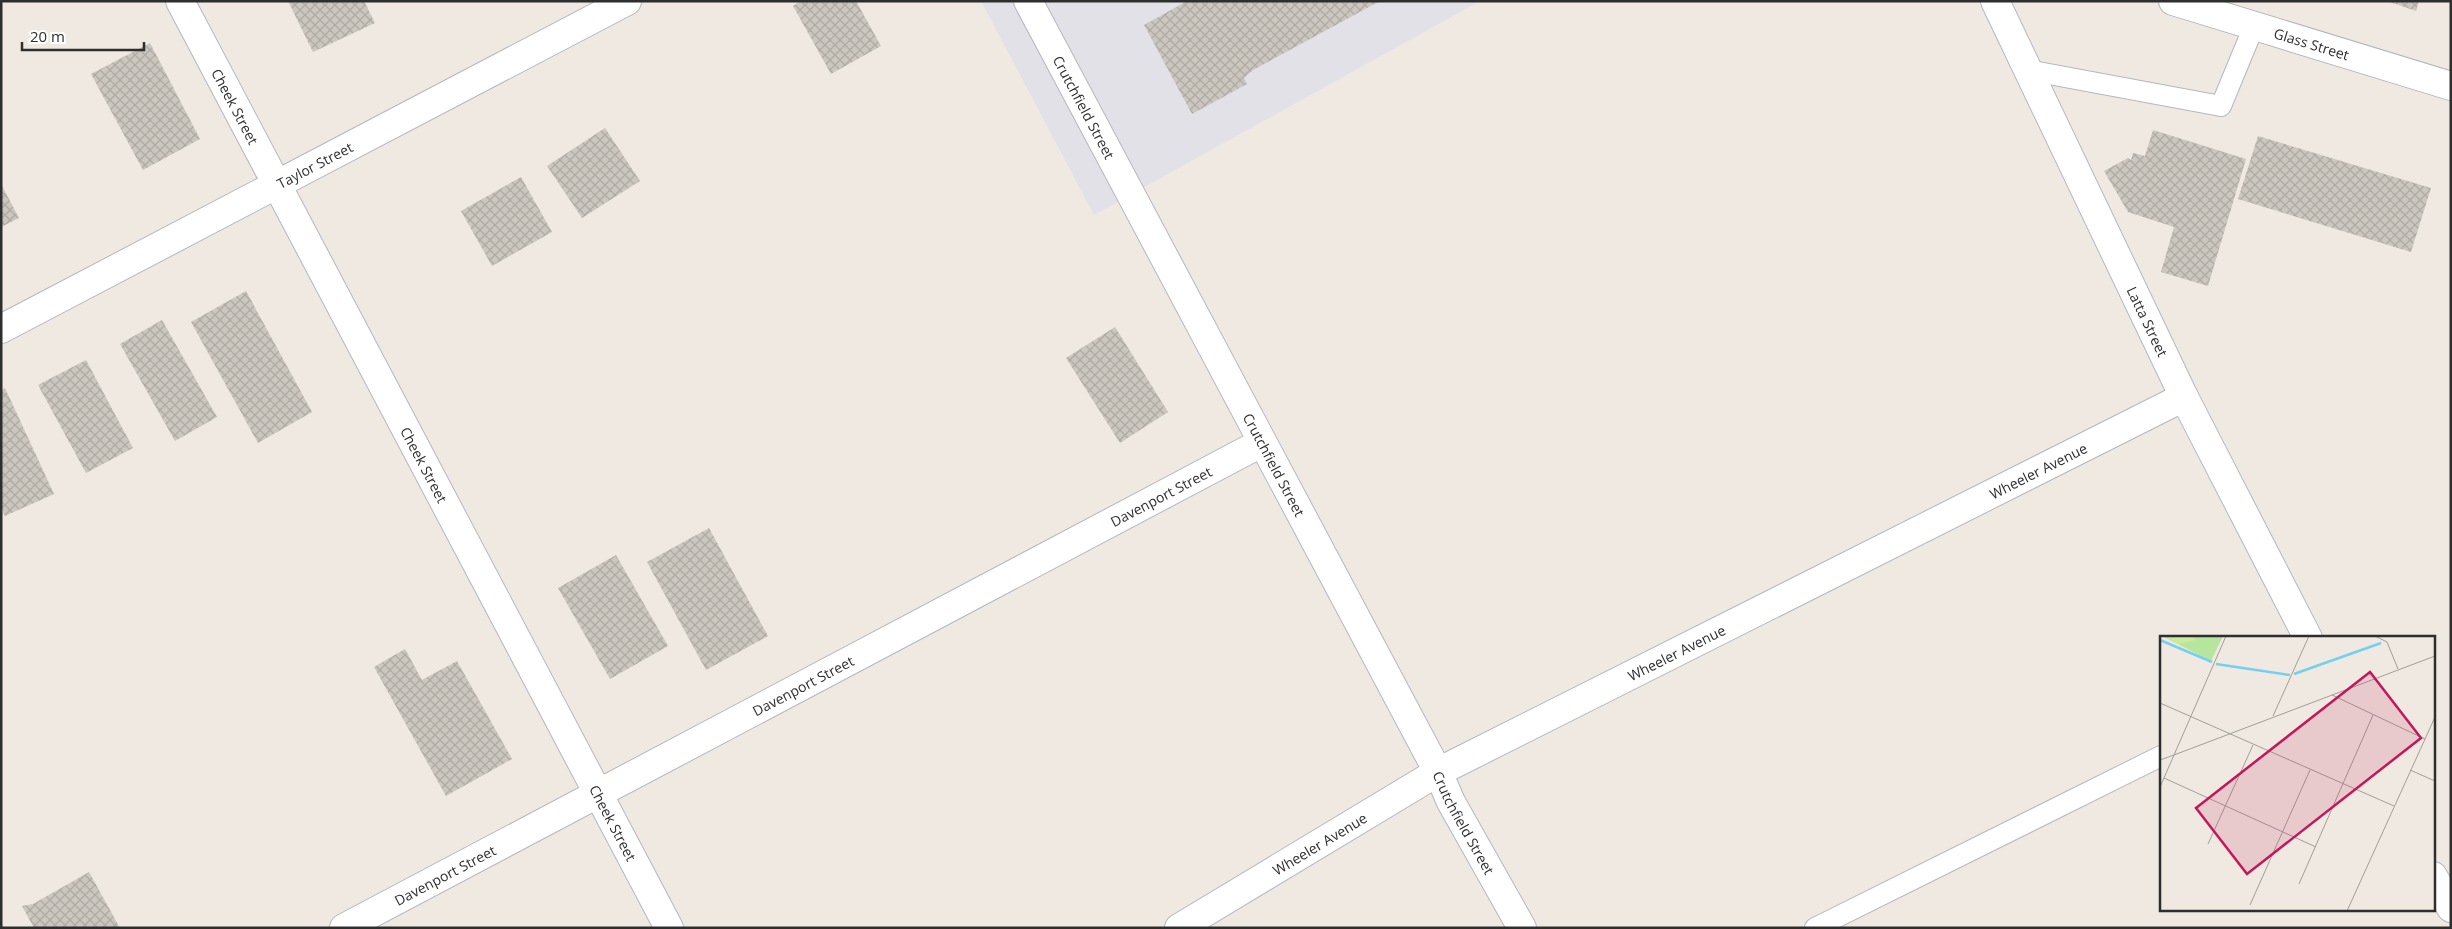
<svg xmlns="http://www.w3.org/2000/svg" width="2452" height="929" font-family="'Open Sans',sans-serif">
<defs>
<pattern id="building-cross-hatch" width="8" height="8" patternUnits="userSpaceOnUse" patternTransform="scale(1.25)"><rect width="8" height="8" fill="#cbc7bf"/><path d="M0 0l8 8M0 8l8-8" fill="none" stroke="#afaba4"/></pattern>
</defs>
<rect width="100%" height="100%" fill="#efe9e1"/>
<polygon fill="#e3e1e8" points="981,1 1480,1 1094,215"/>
<g fill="url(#building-cross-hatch)">
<polygon points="288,1 364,1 375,23 313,52"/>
<polygon points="801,1 856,1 881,46 831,74 793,6"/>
<polygon points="1187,1 1380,1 1253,70 1244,78 1247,84 1192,114 1144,25"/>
<polygon points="2387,1 2419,1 2416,11"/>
<polygon points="150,43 200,139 143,170 91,74"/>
<polygon points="605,128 640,181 582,218 547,166"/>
<polygon points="2153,130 2246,159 2208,286 2161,272 2174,227 2128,212 2104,171 2128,158 2131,160 2133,153 2145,156"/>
<polygon points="2258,136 2431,188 2411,252 2238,199"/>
<polygon points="521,177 552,232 492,266 461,211"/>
<polygon points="1,184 19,218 1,227"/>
<polygon points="246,291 312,412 258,443 191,322"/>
<polygon points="162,320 217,417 175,441 120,344"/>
<polygon points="1115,327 1168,412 1120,443 1066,358"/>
<polygon points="86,360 133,448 86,473 38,385"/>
<polygon points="5,388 54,494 5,516 1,508 1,390"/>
<polygon points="709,528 768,636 706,670 647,562"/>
<polygon points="616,555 668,646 610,679 558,588"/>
<polygon points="405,649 422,680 457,661 512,759 446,796 374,667"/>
<polygon points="89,872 120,928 34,928 22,906 33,904"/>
</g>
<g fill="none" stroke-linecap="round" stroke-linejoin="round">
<g stroke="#b4b7c1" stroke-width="22">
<g id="lane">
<polyline points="2027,70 2221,106 2254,26"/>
<polyline points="1815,928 2161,756"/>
</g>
</g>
<g stroke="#b4b7c1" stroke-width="30">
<g id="street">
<path id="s1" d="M180,1L669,928"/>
<path id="s2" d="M1028,1L1438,772L1451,802L1522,928"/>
<path id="s3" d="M1995,1L2184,397L2308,638"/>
<path id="s4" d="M1,329L627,1"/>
<polyline points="2433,876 2451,908"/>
<path id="s5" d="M344,928L1261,443"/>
<path id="s6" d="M1179,928L1438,772L2184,397"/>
</g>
</g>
<g stroke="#b4b7c1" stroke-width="30">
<g id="secondary">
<path id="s7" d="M2173,1L2451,86"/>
</g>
</g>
<use href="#lane" stroke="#fff" stroke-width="20"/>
<use href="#street" stroke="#fff" stroke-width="28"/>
<use href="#secondary" stroke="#fff" stroke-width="28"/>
</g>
<g text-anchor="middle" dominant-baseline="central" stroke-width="5" stroke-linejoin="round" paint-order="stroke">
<g font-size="14" fill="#2e2e2e" stroke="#fff">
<text stroke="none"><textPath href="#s7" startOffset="145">Glass Street</textPath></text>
<text stroke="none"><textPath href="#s1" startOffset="119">Cheek Street</textPath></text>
<text stroke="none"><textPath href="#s2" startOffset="120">Crutchfield Street</textPath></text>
<text stroke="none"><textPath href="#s4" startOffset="354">Taylor Street</textPath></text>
<text stroke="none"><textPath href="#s3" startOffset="355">Latta Street</textPath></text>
<text stroke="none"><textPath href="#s1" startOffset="524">Cheek Street</textPath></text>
<text stroke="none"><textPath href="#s2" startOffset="525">Crutchfield Street</textPath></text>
<text stroke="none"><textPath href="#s6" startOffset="974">Wheeler Avenue</textPath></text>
<text stroke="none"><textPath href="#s5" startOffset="924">Davenport Street</textPath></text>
<text stroke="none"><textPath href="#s6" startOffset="569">Wheeler Avenue</textPath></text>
<text stroke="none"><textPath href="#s5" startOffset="519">Davenport Street</textPath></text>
<text stroke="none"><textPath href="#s1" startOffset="929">Cheek Street</textPath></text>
<text stroke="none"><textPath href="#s2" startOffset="930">Crutchfield Street</textPath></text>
<text stroke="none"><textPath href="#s6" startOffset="164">Wheeler Avenue</textPath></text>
<text stroke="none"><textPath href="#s5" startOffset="114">Davenport Street</textPath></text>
</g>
</g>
<g transform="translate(2160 636)">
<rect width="275" height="275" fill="#efe9e1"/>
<path d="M2,0H63L51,25Z" fill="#b6e59e"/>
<path d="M4,0H35V4L19,8Z" fill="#c9ec9a"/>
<path fill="none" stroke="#75cff0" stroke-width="2.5" d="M0,4L52,26M56,28L130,39M134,38L221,7"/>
<path fill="none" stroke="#a29e99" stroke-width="1" d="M215,0L227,6L238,33M172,59L265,103M0,67L234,170M113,80L149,0M0,124L14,119L66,0M250,134L275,145M4,142L156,211M0,151L14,119L275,20M48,208L93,109M139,248L213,79M90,269L150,134M187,275L275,81"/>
<path fill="#c2185b" fill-opacity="0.15" stroke="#c2185b" stroke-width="2.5" d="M210,36L261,102L87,238L36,172Z"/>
<rect width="275" height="275" fill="none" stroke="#2e2e2e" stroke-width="2.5"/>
</g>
<rect width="2452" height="929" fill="none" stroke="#2e2e2e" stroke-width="5"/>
<path d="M22 42v8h122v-8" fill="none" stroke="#2e2e2e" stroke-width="2.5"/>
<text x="30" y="42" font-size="15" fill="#2e2e2e" stroke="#ffffff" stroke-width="4" paint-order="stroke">20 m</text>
</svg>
